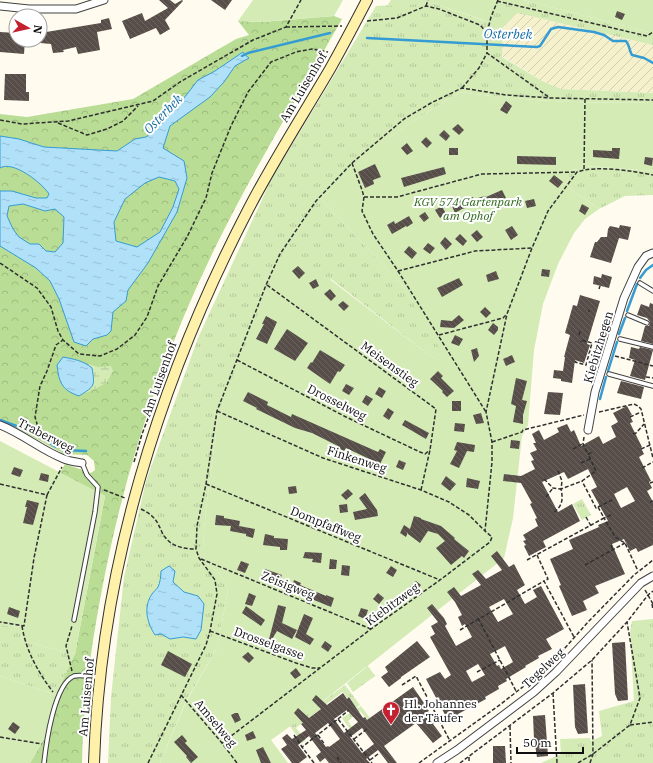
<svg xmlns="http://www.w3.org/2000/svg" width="653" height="763" font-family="'IBM Plex Serif',serif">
<defs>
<pattern id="farmland-furrows" width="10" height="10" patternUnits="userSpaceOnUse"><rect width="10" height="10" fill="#f6f1cd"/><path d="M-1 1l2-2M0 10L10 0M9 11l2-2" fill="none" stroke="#d2cdaf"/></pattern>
<pattern id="grass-tufts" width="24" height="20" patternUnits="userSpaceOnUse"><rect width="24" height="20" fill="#d4ebb6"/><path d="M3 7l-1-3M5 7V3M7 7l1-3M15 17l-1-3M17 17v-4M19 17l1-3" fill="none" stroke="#b5c89b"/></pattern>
<pattern id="forest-crowns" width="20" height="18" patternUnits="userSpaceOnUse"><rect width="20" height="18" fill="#b9dd95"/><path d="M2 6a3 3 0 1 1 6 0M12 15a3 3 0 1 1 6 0" fill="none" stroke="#9ebc7f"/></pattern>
<pattern id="wetland-marsh" width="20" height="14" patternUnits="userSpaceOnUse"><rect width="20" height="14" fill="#d4ebb6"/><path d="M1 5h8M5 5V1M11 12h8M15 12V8" fill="none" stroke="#b5c89b"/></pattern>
<pattern id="water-ripples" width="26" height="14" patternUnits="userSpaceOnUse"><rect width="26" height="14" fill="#b1e1f9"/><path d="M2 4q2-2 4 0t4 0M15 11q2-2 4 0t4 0" fill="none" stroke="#97c0d4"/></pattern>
<pattern id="building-back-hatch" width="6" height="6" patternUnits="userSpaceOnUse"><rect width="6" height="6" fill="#574e4a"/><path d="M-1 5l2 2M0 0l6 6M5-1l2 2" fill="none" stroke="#6a6360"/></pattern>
</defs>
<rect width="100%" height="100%" fill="#fffbef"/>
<polygon fill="url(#farmland-furrows)" points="517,13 653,45 653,93 561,89 542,81 502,56 503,27"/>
<g fill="url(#grass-tufts)">
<path d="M495,0H523L653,33V45L517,13L503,27L502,57L542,81L561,89L653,93V102C588,104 524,101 460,92L401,129L366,155L321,199L403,286L442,351L433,358L331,279L219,410L206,509L203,545V561L220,574L228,590L217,648L185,703L160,763H108L111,697L124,577L146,481L198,338L272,178L376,6L433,3L485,21Z"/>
<polygon points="584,166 653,171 653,195 625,196 599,209 565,185 569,179 569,170 580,169"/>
<polygon points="582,499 591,515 582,520 573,504"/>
<polygon points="653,619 653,763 541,763 561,754 560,739 590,738 591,741 602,736 599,711 634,701 630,632 632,621"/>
<polygon points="0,625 23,627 21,641 75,654 56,695 0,676"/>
<polygon points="368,666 375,676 353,692 347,683"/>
<polygon points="345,685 360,705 351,711 353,703 349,697 347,698 343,692 342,692 296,728 306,740 302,743 290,726"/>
<polygon points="361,706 373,722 370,723 360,711 348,721 356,733 354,735 342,718"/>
</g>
<path fill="url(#forest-crowns)" d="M334,16L342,19C298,97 251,173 212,254C159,364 122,479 100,600C90,653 83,708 82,763H30L44,739L56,695L75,654L105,496L60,473L65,464L91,473L95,470L94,461L87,455L64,454L0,419V114L27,117L133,99L236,39L249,35L238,21L262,22Z"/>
<path fill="url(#wetland-marsh)" d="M88,364L98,367L111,366L113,371L107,382L99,387L79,396C95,387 96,386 92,368Z"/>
<g fill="#d4ebb6">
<polygon points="253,0 343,0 334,16 262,22 238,21"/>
<polygon points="391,0 495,0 486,21 433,3 387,6"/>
<polygon points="523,0 653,0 653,33"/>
<path d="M460,92C524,101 588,104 653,102V171L587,166H584L580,169L569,170V179L565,185L599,209L585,219L574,233L558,264L543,304L534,350L528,425L522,436L513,518L504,558L299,720L271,740L288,763H160L185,704L217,648L228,590L220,574L203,561V545L206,509L219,410L286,246L433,358L441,351L403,286L321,199L365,155L401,129Z"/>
<polygon points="0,441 105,496 75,654 21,641 23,627 0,625"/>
<polygon points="0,676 56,695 44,739 30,763 0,763"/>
</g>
<g fill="url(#water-ripples)" stroke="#359cd3" fill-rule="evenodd">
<path d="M243,52L244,54L249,58L235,66L224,82L210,97L170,126L163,148L184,161L187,178L177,212L148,263L128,290L126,301L113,312L111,331L107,335L93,339L86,346L74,342L59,299L50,281L36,268L0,246V191H12L36,198H47L49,194C42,183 13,160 0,168V136L19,139L44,147L117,151L135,139L146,137L164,122L172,109L184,98L198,80L215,71ZM159,177L175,181L179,189L173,207L160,232L137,247L116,241L114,222L125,199L145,183ZM23,204L45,211L55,209L64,217L63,243L55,252L46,251L39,244H30L19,237L13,229L7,216L9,206Z"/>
<path d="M63,357C74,359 84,361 92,368C95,386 95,386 79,396C62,390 59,383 57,365Z"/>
<path d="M169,566L175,571L173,582L184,592L198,596L204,604L201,630L196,639L183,637L170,639L161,634L155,635C147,623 143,607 152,594C154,591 157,589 158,587C160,583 161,576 161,571Z"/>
</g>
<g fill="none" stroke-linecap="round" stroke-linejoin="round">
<g stroke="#359cd3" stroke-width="2.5">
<path d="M367,38L537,47L540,46L551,29L558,27L594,32L604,35L613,41H626C630,46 629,50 632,55L644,58L653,63"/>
<polyline points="242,56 248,53 330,33"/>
<polyline points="640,278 646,270 653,265"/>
<polyline points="627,311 637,284"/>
<polyline points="619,334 625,318"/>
<polyline points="608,371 617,342"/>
<polyline points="600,399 606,377"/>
<polyline points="0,420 33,432 56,447"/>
<polyline points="63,450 86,451"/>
</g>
</g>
<g fill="url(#building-back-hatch)" fill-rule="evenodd">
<polygon points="159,0 170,0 175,4 182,0 183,1 165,20 170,29 160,35 156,28 130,39 122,21 142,13 145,21 168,8"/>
<polygon points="211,0 232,0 225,10"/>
<polygon points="617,11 625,14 622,20 615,17"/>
<polygon points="109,18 112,29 97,32 100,50 78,54 76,47 63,50 64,52 53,53 51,44 40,43 40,33 101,23 101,20"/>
<polygon points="0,32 16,33 16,40 25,40 24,54 0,52"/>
<polygon points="5,74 26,74 26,92 29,92 29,101 4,100"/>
<polygon points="506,101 512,106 507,114 500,110"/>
<polygon points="458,124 464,130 459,135 452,129"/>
<polygon points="444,130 450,136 446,141 439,135"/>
<polygon points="426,137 432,143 427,148 421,142"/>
<polygon points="407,143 413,151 407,155 401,148"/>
<rect x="449" y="148" width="9" height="7"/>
<polygon points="612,148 620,148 619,159 593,157 593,150 612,151"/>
<polygon points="517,156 556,157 556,165 517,164"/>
<polygon points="645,157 653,158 652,166 644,164"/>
<polygon points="375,164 381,177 373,180 374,184 365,188 358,172"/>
<polygon points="444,167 446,174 404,187 401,178"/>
<polygon points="554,175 563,182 558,188 549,181"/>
<polygon points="502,190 506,198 481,206 478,198 485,196 486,197"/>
<polygon points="473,197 475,205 462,209 455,213 451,204 458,201"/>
<rect x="511" y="199" width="9" height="7"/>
<polygon points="534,199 536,206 527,208 525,201"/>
<polygon points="582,204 589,208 585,215 579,211"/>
<polygon points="442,206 446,214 440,218 435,210"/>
<polygon points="425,212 429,218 424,222 419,216"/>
<polygon points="409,216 413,223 407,227 406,226 392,234 387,225 394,221 395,224"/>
<polygon points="620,225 631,227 628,240 619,238 611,263 590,257 595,242 597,242 601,237 607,237 608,229 610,226 619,228"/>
<polygon points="512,226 518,235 511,240 505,230"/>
<polygon points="477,230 483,237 477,242 471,235"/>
<polygon points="460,234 467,241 463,246 455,239"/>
<polygon points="445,237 452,244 446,250 440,243"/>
<polygon points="428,243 435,248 430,254 423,249"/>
<polygon points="409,246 417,253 412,259 404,252"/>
<polygon points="298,266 305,273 299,279 292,271"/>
<polygon points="542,269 550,270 549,277 541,276"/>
<polygon points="496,271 499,279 488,282 486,275"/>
<polygon points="602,274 612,277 609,288 593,284 594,276 601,278"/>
<polygon points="459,278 463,285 442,297 437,288"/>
<polygon points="316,279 319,286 313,289 309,283"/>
<polygon points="330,289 336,296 331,301 324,294"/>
<polygon points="580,295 600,301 587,344 590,345 584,363 575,360 572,383 561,381 561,379 553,378 554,370 563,371 565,357 564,357 570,335 565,333 573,305 577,306"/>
<polygon points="343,301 349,306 344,311 338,305"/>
<polygon points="650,303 653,304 653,344 641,341 645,326 649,326 650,322 647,318 637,315 641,304 649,307"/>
<polygon points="485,307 491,313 486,318 480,312"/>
<polygon points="459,315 464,320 454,328 440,327 441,320 452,321"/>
<polygon points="266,316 277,322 267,344 256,339 264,324 262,324"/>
<polygon points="493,323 498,327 498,330 494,335 488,330"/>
<polygon points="287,329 308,343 295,361 274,349"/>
<polygon points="455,335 463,339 459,346 451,343"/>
<polygon points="631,347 639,349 640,347 653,350 645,380 630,376 635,360 629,358"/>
<polygon points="477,348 479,356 474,362 471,350"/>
<polygon points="320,350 345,365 340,372 338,371 330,384 307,368 311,362 312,363"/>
<polygon points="512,355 515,362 506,366 503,359"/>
<polygon points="438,371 443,376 441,378 454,391 447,397 442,392 443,391 430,379"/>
<polygon points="516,378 527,381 522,400 527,401 523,415 523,424 513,422 516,406 511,404"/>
<polygon points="621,381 644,387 641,399 617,393"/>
<polygon points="346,384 354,388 349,395 342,391"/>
<polygon points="379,387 386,391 382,398 375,394"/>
<polygon points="248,392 268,402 267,405 291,417 292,414 378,452 380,449 386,452 380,464 346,448 344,451 338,448 338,446 312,433 295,428 256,409 257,408 243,401"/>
<polygon points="548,392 563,393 560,415 544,414"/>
<polygon points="366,395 373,399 368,406 362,402"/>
<rect x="452" y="401" width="9" height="10"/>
<path d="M627,406L632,415L630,416L633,422L630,423L642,447L641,448L644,454L639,457L651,481L649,482L652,488L647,491L653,502V545L638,552L636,548L630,551L624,539L612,544L625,574L595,586L599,593L583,601L587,610L572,616L559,586L561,585L550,559L573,549L569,540L599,527L598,525L608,521L591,490L597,487L588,469L568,479L564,472L542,482L558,512L572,504L580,521L543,541L546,547L529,556L524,546L526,545L523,541L526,540L523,535L538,526L535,519L537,518L530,504L532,503L521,483L503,481L504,474L521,476L535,469L531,461L534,460L530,453L537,450L533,443H536L532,434L539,430L544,440L559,432L557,428L567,424L571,432L574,430L581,446L599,436L603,444L616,437L611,426L618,422L613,413ZM627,487L635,501L621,508L614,494Z"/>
<polygon points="388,408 394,412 389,420 383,416"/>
<polygon points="481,413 484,423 476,424 473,415"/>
<polygon points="405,420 429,433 426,439 402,425"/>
<polygon points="455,423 465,424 464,432 454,431"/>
<polygon points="511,440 520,441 519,449 510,448"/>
<polygon points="457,442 475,445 474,452 467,451 459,468 450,464 457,451 454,450"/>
<polygon points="399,460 406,463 403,470 396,467"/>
<polygon points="14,467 23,470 20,477 11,474"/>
<polygon points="41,473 49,475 48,482 39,480"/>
<polygon points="446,476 456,484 450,491 441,484"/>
<polygon points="467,478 480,481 478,489 466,487"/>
<polygon points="296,486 297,493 289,494 288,487"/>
<polygon points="348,489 353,494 346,500 341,495"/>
<polygon points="365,493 377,510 378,516 355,520 353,512 367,509 359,498"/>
<polygon points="27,500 39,503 33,525 23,523 27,507 25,507"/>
<polygon points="347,504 348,512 340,513 339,505"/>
<polygon points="216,515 224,516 224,518 240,521 239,526 255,529 253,538 246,536 246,534 230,531 231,526 215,525"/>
<polygon points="414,516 421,518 421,519 441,526 455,538 454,539 469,551 464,558 462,556 451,565 436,548 445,541 438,534 428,531 420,543 408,534 408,532 406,537 400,533 404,525 410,529"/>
<polygon points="265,534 274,536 274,538 288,539 287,550 280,550 280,547 263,545"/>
<path d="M497,551L509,567L514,564L525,585L517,590L525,604L537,597L533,590L541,586L564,629L546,639L552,649L538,656L539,658L525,666L526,667L506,679L507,681L498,686L499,689L485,697L486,699L458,714L460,718L450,724L426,679L440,672L445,679L451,675L430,637L435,634L431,626L438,622L427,608L432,604L444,618L447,624L445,626L456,646L472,637L465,624L462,626L458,617L462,615L455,602L447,592L454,587L461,596L481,585L472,574L478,570L486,579L502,570L491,556ZM504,599L513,614L498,622L489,607ZM505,646L513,662L501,669L499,665L497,666L490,654ZM478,664L485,675L472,682L466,671Z"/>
<polygon points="305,552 322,553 321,563 312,562 313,559 303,558"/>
<polygon points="330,559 337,560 336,569 329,569"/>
<polygon points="241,561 249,564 245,573 237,570"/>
<polygon points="342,565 350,566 349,576 341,575"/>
<polygon points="391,566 397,570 393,577 386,573"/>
<polygon points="265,569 282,575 277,585 261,577"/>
<polygon points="294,580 301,583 300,585 326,596 326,595 334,598 331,607 297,593 297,594 290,591"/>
<polygon points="416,581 421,585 415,592 410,587"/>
<polygon points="249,593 256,596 252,606 245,604"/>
<polygon points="378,593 384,598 379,604 373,599"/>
<polygon points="278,605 286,607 282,623 297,630 292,639 277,631 269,644 268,643"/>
<polygon points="246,606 265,620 261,626 242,613"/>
<polygon points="9,607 20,611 18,618 7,614"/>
<polygon points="361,608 368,610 365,619 358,616"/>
<polygon points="304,614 313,618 306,634 314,639 310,645 295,637"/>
<polygon points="325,641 332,646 328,652 321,647"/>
<polygon points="417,641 430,657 401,677 401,678 389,687 381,677 388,672 385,667"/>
<polygon points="625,642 628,700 618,701 615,694 612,643"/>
<polygon points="168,651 192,664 185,677 161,665"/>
<polygon points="248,652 254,658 249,663 242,657"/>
<polygon points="296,668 301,675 295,679 290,673"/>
<polygon points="585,684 588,733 578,734 575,727 573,685"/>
<path d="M413,687L424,703L423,704L429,711L427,712L435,722L433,724L442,736L433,743L416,723L384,746L397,763H388L378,750L366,759L370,763H329L325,758L320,762L316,756L321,752L309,736L298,745L307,757L299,763H292L281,749L287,745L282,738L287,734L292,739L306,730L301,724L303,723L294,713L298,708L309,718L321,709L312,700L316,695L327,705L343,693L347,699L349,697L363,718L365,717L367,720ZM347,710L358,722L344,733L334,719ZM328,723L340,739L329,747L328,746L326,747L315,733ZM362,728L374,744L362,753L350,737Z"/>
<polygon points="235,713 238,713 241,720 235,723 231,715"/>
<polygon points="545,715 548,756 537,757 534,739 533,716"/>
<polygon points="13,722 20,727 15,734 8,729"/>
<polygon points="253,731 256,738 247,741 245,735"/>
<polygon points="182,735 187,741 185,743 198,757 191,763 186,757 187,756 174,742"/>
<polygon points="493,746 505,746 506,763 493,763"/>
<polygon points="263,747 271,763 261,763 256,750"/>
</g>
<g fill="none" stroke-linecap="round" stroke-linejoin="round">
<g stroke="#414141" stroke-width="5.5">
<g id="service">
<polyline points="640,283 653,291"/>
<polyline points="628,315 647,323"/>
<polyline points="620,339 653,347"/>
<polyline points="609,374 653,386"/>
<polyline points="74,620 95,512 98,487 87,475 82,463"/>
<path d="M44,763C46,744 54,684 74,676C81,674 91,677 99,677"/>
</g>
</g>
<g stroke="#414141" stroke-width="9">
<g id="minor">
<polyline points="0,6 29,9 76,9 104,0"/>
<path d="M0,425C23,434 41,450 64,459C69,461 76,462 82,463"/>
<polyline points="588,430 595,392 624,298 638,267 646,256 653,253"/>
<polyline points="437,763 457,750 534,692 556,672 641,583 653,576"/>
</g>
</g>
<g stroke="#303030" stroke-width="12">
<path id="secondary" d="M94,763C100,569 160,379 249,208C274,160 303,115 330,69C343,46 355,23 367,0"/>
</g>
<g stroke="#303030" stroke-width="1.5" stroke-dasharray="4 2" stroke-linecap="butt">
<polyline points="498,0 491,17 487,33 487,53 550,98"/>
<polyline points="497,1 647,36 653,32"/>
<polyline points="426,6 428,0"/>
<polyline points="367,21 397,18 426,6 439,9 480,25 487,33"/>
<polyline points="286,27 342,26"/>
<polyline points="462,88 479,68 487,53"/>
<polyline points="0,120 22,124 68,121 153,101 180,82 253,40 286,27 301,0"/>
<polyline points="58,123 87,135 107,129 123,121 138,106"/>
<polyline points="352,163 362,190 364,197 362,211 373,234 398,271 486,412"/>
<polyline points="584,169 585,99"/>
<polyline points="364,197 397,197 482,174 577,172"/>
<polyline points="0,263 37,288 51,307 58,331 63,340 79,354 100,356 117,349 135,335 147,317 158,286 187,237 206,198 212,173 231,126 248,92 271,62 296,52 312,49 328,52"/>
<polyline points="398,271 475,251 532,248"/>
<polyline points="267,285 436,409 430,450 421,490"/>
<polyline points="599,289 600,286"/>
<polyline points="589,312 589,310"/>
<polyline points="439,335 503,318 507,314"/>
<polyline points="579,335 580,331"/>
<polyline points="615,356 653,366"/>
<polyline points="237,360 346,417 420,452 425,454 430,450"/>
<polyline points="576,361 575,362 586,365 592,343 581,340 581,342"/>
<polyline points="646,377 653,378"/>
<polyline points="217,411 323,458 421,490 449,502 469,515 485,531"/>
<polyline points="599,412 634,404 638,406 641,409 653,458"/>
<polyline points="630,417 641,412"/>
<polyline points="633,434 636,433 644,424"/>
<polyline points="584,437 583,444 588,454 593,452"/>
<polyline points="492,442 522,432 523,430 584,415"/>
<polyline points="60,449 61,447 40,434 35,417 40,386 47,371 56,345 63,340"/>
<polyline points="573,449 582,444"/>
<polyline points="641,449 650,445"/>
<polyline points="134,462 142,434 151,411"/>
<polyline points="581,463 590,459"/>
<polyline points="642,468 653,462"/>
<polyline points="544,479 553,488 561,489 562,481 558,471"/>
<polyline points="650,483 653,482"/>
<polyline points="0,484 47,495 34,558 24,626 0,622"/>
<polyline points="206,484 440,580"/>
<polyline points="104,490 125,498"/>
<polyline points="47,495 62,467"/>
<polyline points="546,497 553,488"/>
<polyline points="650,502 653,501"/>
<polyline points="598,507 614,499"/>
<path d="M141,509C149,513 156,518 159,526C161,529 162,534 165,537C172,547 185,549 196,549"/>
<path d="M554,512C563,506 563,498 561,489L582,481L596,471L588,454"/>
<polyline points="611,515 604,518 615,537 625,543 638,571"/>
<polyline points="586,517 591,526"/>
<polyline points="611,545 613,550"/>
<polyline points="537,555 548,579 544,581 574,637"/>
<polyline points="201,559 371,629"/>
<polyline points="527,560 604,518 598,507 596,508 582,481"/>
<polyline points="585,565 625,543"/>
<polyline points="645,590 653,604"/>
<polyline points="652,604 653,610"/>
<polyline points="478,618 516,691"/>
<path d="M22,626C26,651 38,672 53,692"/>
<polyline points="460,630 544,581"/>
<polyline points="210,631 296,663 312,668 320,668"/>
<polyline points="72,671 66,646 72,626"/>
<polyline points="477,672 500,660"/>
<polyline points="402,685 416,676 450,741"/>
<polyline points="553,693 557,763"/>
<polyline points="181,695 222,743 237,763"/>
<polyline points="338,719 349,710"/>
<polyline points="630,725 653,722"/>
<polyline points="510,726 511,763"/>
<polyline points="86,733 86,721"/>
<polyline points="294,735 302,747"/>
<polyline points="318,735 325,745"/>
<polyline points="0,737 42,744"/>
<polyline points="354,739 367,729"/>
<path d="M222,743L371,629L440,580L490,542L492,537L485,531L492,462V442L486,412L507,314L532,248L548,211L577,172C596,165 633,171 653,175"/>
<polyline points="337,757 341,763"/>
<polyline points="469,757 469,763"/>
<polyline points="370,760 378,754"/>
<polyline points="148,763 206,645 210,631 217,594 215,580 199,558 196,549 197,526 206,484 217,411 266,285 280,254 316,201 352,163 404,119 431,103 462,88 506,95 551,98 653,100"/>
<polyline points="314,763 302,747 338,719 372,763"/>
<polyline points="419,763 501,704 548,667 589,621 634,575 653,560"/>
<polyline points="460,763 553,693 592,660 627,622 648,595 653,591"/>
<polyline points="578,763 593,754 630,725 640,698 627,622"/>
<polyline points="590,763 593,754 592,660"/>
</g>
<use href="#service" stroke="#fff" stroke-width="3.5"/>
<use href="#minor" stroke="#fff" stroke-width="7"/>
<use href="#secondary" stroke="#fff1aa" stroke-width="10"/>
</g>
<defs>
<g id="church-pin" transform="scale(0.9)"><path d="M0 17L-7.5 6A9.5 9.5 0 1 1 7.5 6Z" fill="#c42030" stroke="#fff"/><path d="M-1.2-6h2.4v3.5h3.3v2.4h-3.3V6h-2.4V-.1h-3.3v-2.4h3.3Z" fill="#fff"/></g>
</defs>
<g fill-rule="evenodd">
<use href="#church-pin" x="391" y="710"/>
</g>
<g text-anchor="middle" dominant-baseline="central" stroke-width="4" stroke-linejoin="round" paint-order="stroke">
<g font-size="12" fill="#0e0e0e" stroke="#fff">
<text transform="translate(303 87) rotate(-59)">Am Luisenhof</text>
<text transform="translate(598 347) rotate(-73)">Kiebitzhegen</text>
<text transform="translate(390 364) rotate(36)">Meisenstieg</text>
<text transform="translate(159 379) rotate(-70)">Am Luisenhof</text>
<text transform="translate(337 402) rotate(27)">Drosselweg</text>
<text transform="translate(46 435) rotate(27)">Traberweg</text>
<text transform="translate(357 459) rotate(18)">Finkenweg</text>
<text transform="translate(326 524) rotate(22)">Dompfaffweg</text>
<text transform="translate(288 585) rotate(22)">Zeisigweg</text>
<text transform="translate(392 604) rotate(-36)">Kiebitzweg</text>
<text transform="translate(269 643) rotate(20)">Drosselgasse</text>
<text transform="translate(543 668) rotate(-43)">Tegelweg</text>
<text transform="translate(86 697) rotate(-85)">Am Luisenhof</text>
<text transform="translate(216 723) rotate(50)">Amselweg</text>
</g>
<g font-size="12" font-style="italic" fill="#2f681b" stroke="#fff">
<text x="468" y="201">KGV 574 Gartenpark<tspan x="468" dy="14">am Ophof</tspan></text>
</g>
<g font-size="12" fill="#0e0e0e" stroke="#fff" text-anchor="start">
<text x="404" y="703">Hl. Johannes<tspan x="404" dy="14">der Täufer</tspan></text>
</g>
<g font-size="13" font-style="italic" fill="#126ca5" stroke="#fff">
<text transform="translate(508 34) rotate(1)">Osterbek</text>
<text transform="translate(163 114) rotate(-46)">Osterbek</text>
</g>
</g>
<g transform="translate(28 28) rotate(98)"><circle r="19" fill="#ffffff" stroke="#9f9f9f"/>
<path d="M0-3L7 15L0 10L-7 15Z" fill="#c42030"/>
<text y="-6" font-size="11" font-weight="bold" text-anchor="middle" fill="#0e0e0e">N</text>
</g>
<path d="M517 747v6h66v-6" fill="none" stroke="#0e0e0e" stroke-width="2"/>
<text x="523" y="747" font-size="12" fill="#0e0e0e" stroke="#ffffff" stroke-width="3" paint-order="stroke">50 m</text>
</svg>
